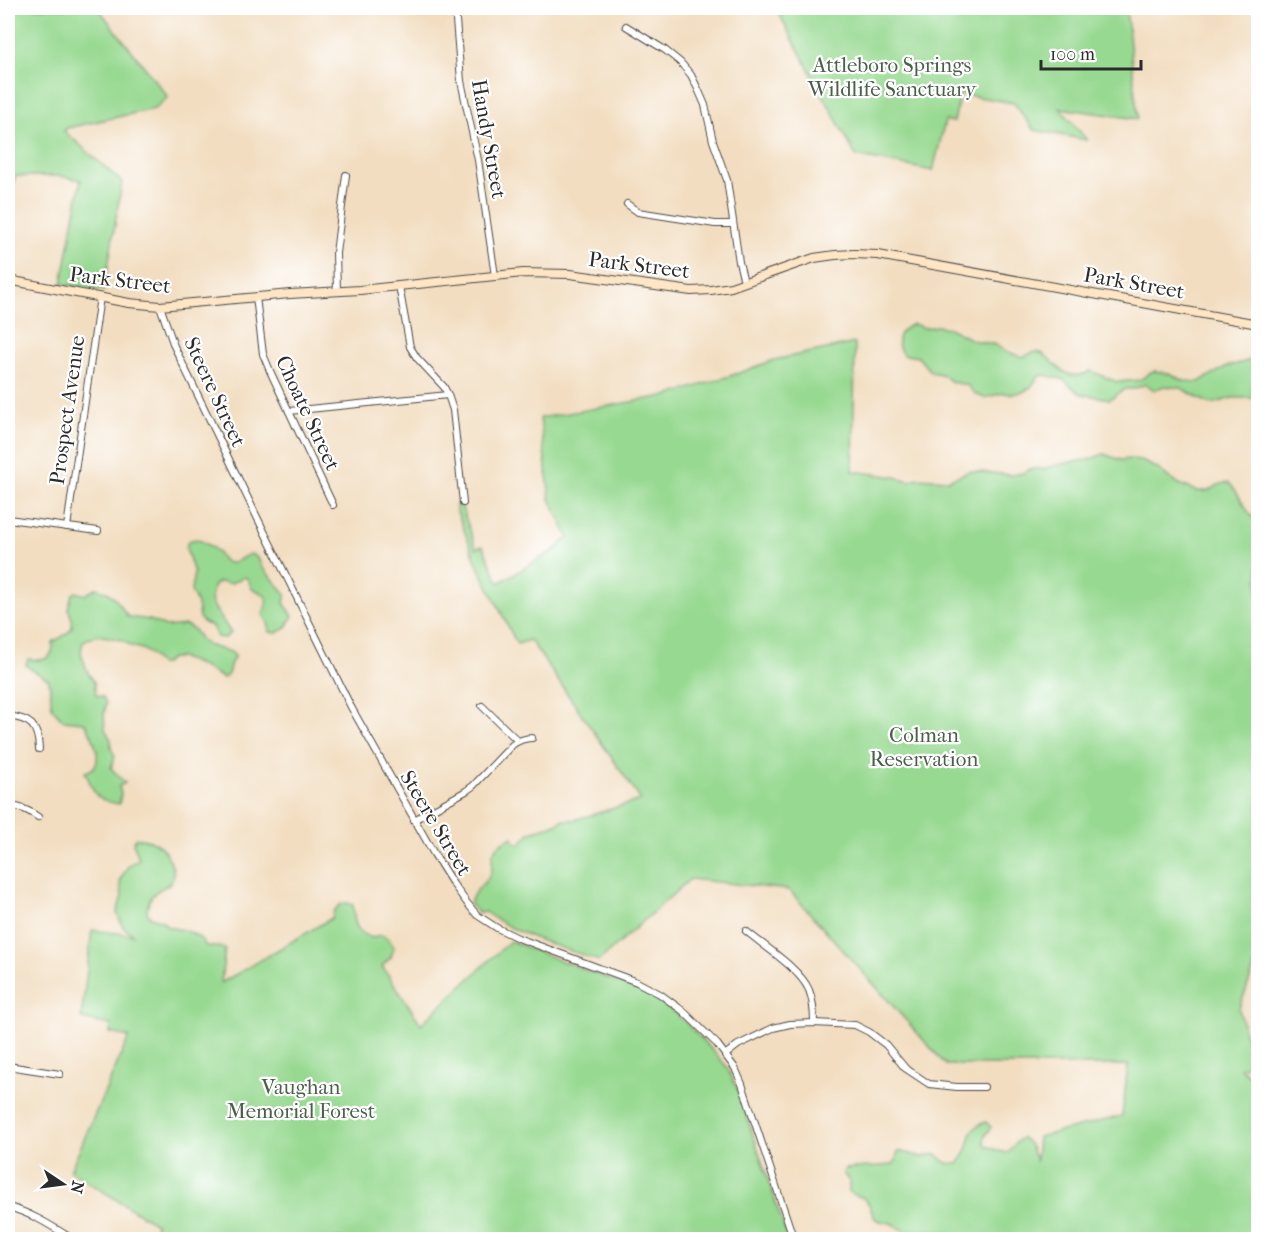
<svg xmlns="http://www.w3.org/2000/svg" width="1266" height="1247" font-family="'IM FELL French Canon',serif">
<rect width="100%" height="100%" fill="#fff"/>
<filter id="ink" filterUnits="userSpaceOnUse"><feTurbulence type="fractalNoise" baseFrequency=".0167" numOctaves="2"/><feDisplacementMap in="SourceGraphic" scale="12" xChannelSelector="R" yChannelSelector="G"/><feConvolveMatrix kernelMatrix="1 2 1 2 8 2 1 2 1" color-interpolation-filters="sRGB"/></filter>
<filter id="wash" filterUnits="userSpaceOnUse"><feTurbulence type="fractalNoise" baseFrequency=".008" numOctaves="4" result="noise"/><feDisplacementMap in="SourceGraphic" scale="24" xChannelSelector="R" yChannelSelector="G"/><feGaussianBlur stdDeviation="1.35" result="paint"/><feColorMatrix in="noise" values="0 0 0 0 0 0 0 0 0 0 0 0 0 0 0 0 0 1.4 0 .05"/><feComposite in="paint" operator="in"/></filter>
<g filter="url(#wash)">
<rect width="100%" height="100%" fill="#f2ddc0"/>
<g fill="#97d991" stroke="#61825e" stroke-width="1.5">
<polygon points="8,8 98,8 168,97 154,109 67,128 64,131 122,182 104,291 62,284 81,180 59,176 15,176 8,214"/>
<polygon points="776,8 1126,8 1138,119 1060,108 1087,140 1034,130 1014,103 960,94 954,122 945,121 933,171 856,156"/>
<path d="M913,324L925,328L937,326L949,328L972,340L996,345L1005,351L1022,357C1026,356 1031,352 1036,352C1052,351 1061,388 1091,371L1117,382L1140,380L1151,372L1155,371L1171,374L1184,381L1199,382L1226,367L1258,358V398H1232L1212,404L1204,401L1181,388L1164,386L1154,390L1146,384L1133,389H1125L1110,399L1081,394L1062,379L1044,375L1038,377L1031,387L1023,392L1011,394L1003,393L984,398L975,394L967,385L952,382L941,374L931,372L917,356L903,355C893,340 898,331 913,324Z"/>
<path d="M855,343L853,471L896,477L909,481L918,478L948,480L970,471L1012,475L1023,473L1030,469H1042L1071,462L1087,460L1104,454L1121,460L1130,459L1144,462L1158,469L1175,482L1196,491H1208L1220,484L1229,483C1240,494 1243,506 1253,518L1258,516V957L1239,1009L1253,1063L1240,1068L1258,1083V1239H958C948,1232 934,1229 922,1231C917,1232 913,1233 908,1232C901,1231 897,1226 891,1223C885,1221 879,1223 874,1217C871,1212 870,1204 866,1200C861,1195 854,1197 849,1192V1181L843,1173L845,1169L892,1165L896,1161L897,1154L899,1151L922,1157L936,1154L947,1163L958,1164C967,1154 969,1143 972,1131L979,1125L986,1122L991,1127C988,1132 982,1138 985,1145L999,1151L1007,1153C1013,1149 1015,1141 1022,1138C1032,1143 1032,1153 1036,1161L1038,1137L1122,1116L1128,1065H946L789,890L690,879L599,961C561,947 518,936 485,912L479,913L470,905C471,892 485,885 490,874C494,866 490,858 494,851C497,844 506,840 513,837L515,842L520,844L531,832L557,824L562,820H574L641,800L530,640L517,644L478,566L456,509V504H463L462,508L476,548L483,546L499,583L558,548L563,542L569,538L550,499L540,418L670,395L739,373L774,360Z"/>
<path d="M197,539C202,542 210,545 214,549C220,554 223,565 233,563C238,561 244,556 251,554L258,558L262,567L286,594L284,603L293,616L285,629L276,633L270,632L268,623L263,614C269,599 269,594 252,589L248,579L244,577L231,583L219,582L214,585L211,597L212,604L231,633L225,638L217,637L212,626L204,623L199,618L197,604L191,591L194,573L186,548L188,541Z"/>
<path d="M96,588C113,591 119,604 128,617L150,620L166,627L186,625L194,630L201,640L210,646L231,652L235,656C234,658 232,660 231,663C228,669 231,675 223,678C212,672 185,655 172,658C167,659 167,661 165,664H159L151,655L142,649L131,646L122,640L98,635L83,641L81,652L87,671L94,682L96,695L103,697L106,703L104,715L105,729L111,740V749L115,756L111,768L125,783L119,786L121,794L119,804C91,799 97,795 85,772C89,771 94,769 96,764C101,753 90,730 84,722L63,720L52,708L49,680C41,674 33,672 26,665L28,659C44,662 54,659 53,642C71,632 78,629 68,609L72,595L76,592L85,595Z"/>
<path d="M136,838C143,839 153,840 158,845C166,850 176,868 173,878C170,890 148,885 147,913L151,917L162,921L168,927L187,931L195,935L202,940L206,946L225,948L221,983L332,918L334,911L341,904L347,903L353,905C354,923 355,932 372,938L381,935L388,938L394,947L391,957L382,966L421,1024L510,941L648,994L678,1015L714,1052L727,1067L740,1096L788,1239H152L156,1224L70,1171L129,1037L110,1033L111,1025L81,1019L92,930L133,935L123,927L117,913L122,896L120,883L121,878L129,865L139,859L133,842Z"/>
</g>
</g>
<g filter="url(#ink)">
<g fill="none" stroke-linecap="round" stroke-linejoin="round">
<g stroke="#494641" stroke-width="8">
<g id="street">
<polyline points="455,8 461,81 478,160 495,276"/>
<polyline points="626,26 665,50 680,62 691,75 698,89 705,105 713,141 727,180 739,262 744,282"/>
<polyline points="627,204 638,212 715,224 732,224"/>
<polyline points="399,286 410,347 417,358 444,387 448,395 453,410 463,503"/>
<polyline points="337,290 336,253 346,175"/>
<polyline points="256,297 263,354 270,371 333,505"/>
<polyline points="160,306 174,346 256,515 351,707 434,854 453,884 467,903 477,915 497,928 518,938 637,982 660,994 683,1011 717,1044 735,1068 742,1084 794,1240"/>
<polyline points="8,390 8,424"/>
<polyline points="289,411 448,395"/>
<polyline points="8,519 98,531"/>
<polyline points="67,527 100,297"/>
<polyline points="482,706 518,741"/>
<path d="M8,716C31,719 38,725 39,749"/>
<path d="M8,807C20,806 28,810 38,817"/>
<path d="M414,820L466,791L473,786L512,745C519,740 524,738 532,738"/>
<path d="M746,931C764,946 800,969 809,990C813,1000 814,1012 814,1023"/>
<polyline points="725,1055 738,1045 773,1028 790,1024 814,1023 855,1025 869,1032 886,1045 905,1068 929,1084 957,1087 984,1087"/>
<polyline points="8,1066 60,1074"/>
<path d="M8,1207C32,1213 53,1227 74,1240"/>
</g>
</g>
<g stroke="#494641" stroke-width="10">
<polyline id="secondary" points="8,280 129,303 160,306 290,294 360,290 523,273 570,274 691,291 711,290 731,287 814,258 835,255 854,254 878,255 1258,324"/>
</g>
<use href="#street" stroke="#fff" stroke-width="6"/>
<use href="#secondary" stroke="#fde5c5" stroke-width="8"/>
</g>
</g>
<g text-anchor="middle" dominant-baseline="central" stroke-width="4.5" stroke-linejoin="round" paint-order="stroke">
<g font-size="21" fill="#4b5f4a" stroke="#fff">
<text x="892" y="65">Attleboro Springs<tspan x="892" dy="24">Wildlife Sanctuary</tspan></text>
<text x="924" y="735">Colman<tspan x="924" dy="24">Reservation</tspan></text>
<text x="301" y="1087">Vaughan<tspan x="301" dy="24">Memorial Forest</tspan></text>
</g>
<g font-size="21" fill="#2b2b2b" stroke="#fff">
<text transform="translate(489 139) rotate(80)">Handy Street</text>
<text transform="translate(639 265) rotate(7)">Park Street</text>
<text transform="translate(120 280) rotate(7)">Park Street</text>
<text transform="translate(1134 283) rotate(10)">Park Street</text>
<text transform="translate(215 392) rotate(65)">Steere Street</text>
<text transform="translate(67 410) rotate(-82)">Prospect Avenue</text>
<text transform="translate(308 413) rotate(65)">Choate Street</text>
<text transform="translate(436 823) rotate(59)">Steere Street</text>
</g>
</g>
<rect width="1266" height="1247" fill="none" stroke="#fff" stroke-width="30"/>
<g transform="translate(63 1184) rotate(103)" stroke="#ffffff" stroke-width="4.5" paint-order="stroke">
<path d="M0-4.5L10 22L0 15L-10 22Z" fill="#2b2b2b"/>
<text y="-9" font-size="16" font-weight="bold" text-anchor="middle" fill="#2b2b2b">N</text>
</g>
<path d="M1041 60v9h100v-9" fill="none" stroke="#2b2b2b" stroke-width="3"/>
<text x="1050" y="60" font-size="18" fill="#2b2b2b" stroke="#ffffff" stroke-width="4.5" paint-order="stroke">100 m</text>
</svg>
